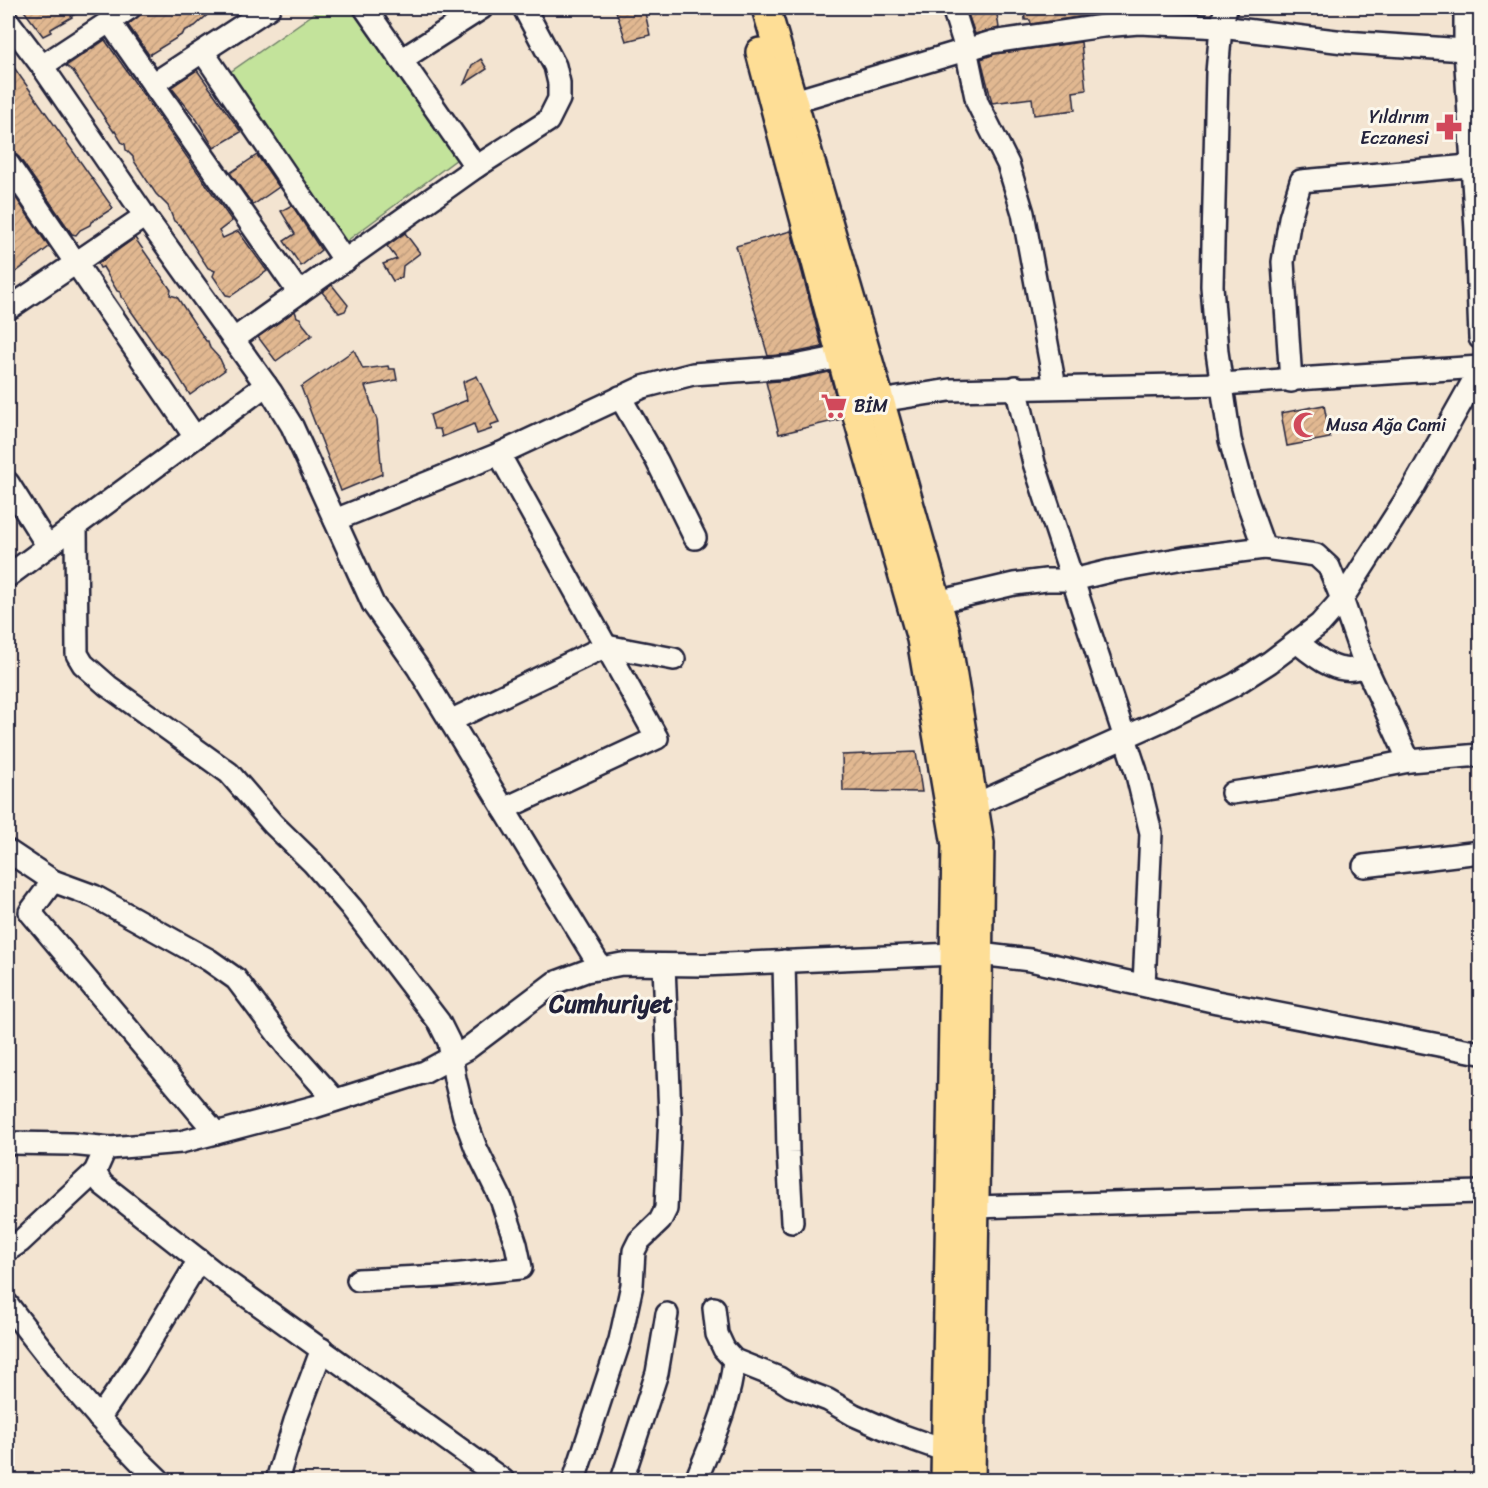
<svg xmlns="http://www.w3.org/2000/svg" width="1488" height="1488" font-family="Sriracha,sans-serif">
<defs>
<pattern id="building-hatch" width="6" height="6" patternUnits="userSpaceOnUse" patternTransform="scale(1.5)"><rect width="6" height="6" fill="#e1b891"/><path d="M-1 1l2-2M0 6l6-6M5 7l2-2" fill="none" stroke="#c19e7e"/></pattern>
</defs>
<rect width="100%" height="100%" fill="#f3e4d1"/>
<filter id="ink" filterUnits="userSpaceOnUse"><feTurbulence type="fractalNoise" baseFrequency=".0167" numOctaves="2"/><feDisplacementMap in="SourceGraphic" scale="12" xChannelSelector="R" yChannelSelector="G"/><feConvolveMatrix kernelMatrix="1 2 1 2 8 2 1 2 1" color-interpolation-filters="sRGB"/></filter>
<g filter="url(#ink)">
<polygon fill="#c3e39b" stroke="#72826b" stroke-width="1.5" points="322,8 350,8 457,159 344,243 226,75"/>
<g fill="url(#building-hatch)" stroke="#22223b" stroke-width="1.5">
<polygon points="22,8 90,8 71,16 72,17 51,29 51,32 43,36"/>
<polygon points="143,8 215,8 195,26 184,31 183,34 149,55 128,25 141,14"/>
<polygon points="615,8 644,8 650,35 626,41"/>
<polygon points="966,8 996,8 999,28 975,34"/>
<polygon points="1024,8 1105,8 1105,13 1031,24 1030,20 1025,20"/>
<polygon points="105,40 232,221 219,231 223,238 238,231 267,271 231,296 226,295 213,276 215,271 208,268 180,225 174,221 168,206 156,194 134,161 133,157 126,150 125,144 122,143 115,131 114,132 73,71 66,66"/>
<polygon points="1081,42 1086,90 1073,92 1075,110 1034,115 1032,98 992,103 981,59 995,54"/>
<polygon points="8,59 113,208 91,222 90,225 80,230 76,235 72,234 19,157 14,153 8,151"/>
<polygon points="481,59 487,69 464,84 472,65"/>
<polygon points="197,70 241,132 214,148 197,120 171,87"/>
<polygon points="257,155 279,187 253,205 230,173"/>
<polygon points="8,186 49,247 8,278"/>
<polygon points="292,205 321,250 301,266 284,241 295,234 281,211"/>
<polygon points="791,231 822,347 788,354 768,356 736,246"/>
<polygon points="405,233 420,253 403,266 402,277 393,281 383,264 397,259 387,246"/>
<polygon points="135,238 171,290 170,295 177,297 206,341 208,341 210,348 220,359 225,370 190,395 167,358 161,354 129,308 124,299 121,297 120,292 117,291 103,267 100,268 98,264"/>
<polygon points="332,285 348,305 345,311 339,313 322,292"/>
<polygon points="295,311 297,317 300,318 303,324 312,335 276,361 258,337"/>
<polygon points="354,350 363,369 388,366 389,369 395,369 397,380 365,386 377,420 382,474 341,491 301,387"/>
<polygon points="829,372 842,419 779,434 766,382 792,380"/>
<polygon points="477,376 499,422 490,425 492,429 477,434 474,424 442,437 440,429 434,429 430,415 467,400 463,382"/>
<polygon points="1324,405 1330,438 1287,446 1281,413"/>
<polygon points="916,752 922,792 843,791 842,755"/>
</g>
<g fill="none" stroke-linecap="round" stroke-linejoin="round">
<g stroke="#22223b" stroke-width="26">
<g id="minor">
<polyline points="953,8 966,49 977,102 1008,164 1023,213 1055,387"/>
<polyline points="1226,8 1221,27 1217,73 1212,286 1217,352 1230,440 1245,495 1264,548"/>
<polyline points="1465,8 1465,50 1476,230 1480,338"/>
<polyline points="8,21 42,66 145,216 271,392 292,426 373,604 418,668 601,968"/>
<polyline points="109,21 299,293"/>
<polyline points="203,52 345,261"/>
<polyline points="401,60 482,8"/>
<polyline points="42,66 130,8"/>
<polyline points="153,84 269,8"/>
<polyline points="781,105 992,42 1103,26 1139,23 1221,27 1344,42 1465,50"/>
<polyline points="8,164 195,437"/>
<polyline points="476,167 548,121 559,99 559,83 555,66 524,8"/>
<polyline points="8,309 145,216"/>
<polyline points="234,339 476,167 365,8"/>
<polyline points="1291,381 1283,262 1290,218 1301,181 1480,165"/>
<polyline points="1016,387 1034,463 1136,771 1151,833 1144,985"/>
<polyline points="620,397 657,461 695,538"/>
<polyline points="867,403 950,390 1221,384 1480,367"/>
<polyline points="499,454 657,738 504,809"/>
<polyline points="8,483 47,545"/>
<polyline points="335,520 499,454 643,387 693,374 790,367 841,357"/>
<polyline points="76,525 77,654 83,664 108,686 229,773 273,824 313,863 351,907 439,1022 449,1042 455,1079 464,1116 476,1148 501,1199 516,1244 521,1268 442,1276 358,1280"/>
<polyline points="8,576 266,385"/>
<polyline points="937,602 1014,584 1046,580 1073,580 1110,571 1184,558 1264,548 1316,555 1329,567 1342,599 1365,665 1409,761"/>
<path d="M1297,642C1315,657 1341,679 1365,665"/>
<polyline points="450,721 606,646 674,659"/>
<polyline points="1232,793 1287,785 1409,761 1480,755"/>
<polyline points="974,805 1161,721 1234,685 1270,662 1320,624 1342,599 1412,490 1480,369"/>
<polyline points="8,851 53,881 30,912 216,1133"/>
<polyline points="1364,866 1480,852"/>
<polyline points="53,881 94,896 209,960 236,979 286,1045 335,1100"/>
<polyline points="979,954 1030,960 1217,1002 1480,1053"/>
<polyline points="784,961 788,1152 792,1222"/>
<polyline points="8,1143 71,1144 110,1148"/>
<polyline points="95,1172 102,1184 219,1276 503,1480"/>
<polyline points="975,1207 1480,1192"/>
<polyline points="8,1250 20,1242 95,1172 104,1152 110,1148 181,1142 216,1133 314,1107 425,1072 467,1049 554,983 586,971 622,964 703,965 954,954"/>
<path d="M8,1305C55,1367 103,1427 159,1480"/>
<polyline points="714,1308 717,1334 724,1349 734,1360 779,1378 791,1386 828,1400 854,1415 895,1433 946,1451"/>
<polyline points="99,1418 135,1366 199,1260"/>
<polyline points="277,1480 295,1421 322,1349"/>
<polyline points="574,1480 620,1340 632,1285 634,1251 639,1241 660,1221 666,1209 670,1116 664,965"/>
<polyline points="622,1480 657,1373 667,1314"/>
<path d="M696,1480C712,1441 730,1403 734,1360"/>
</g>
</g>
<g stroke="#22223b" stroke-width="32">
<g id="major">
<polyline points="766,8 880,400 946,633 980,843 971,1480"/>
<polyline points="760,52 854,405 921,639 956,845 945,1480"/>
</g>
</g>
<use href="#minor" stroke="#fbf7ec" stroke-width="21"/>
<use href="#major" stroke="#fede96" stroke-width="27"/>
</g>
</g>
<defs>
<g id="pharmacy-bare" transform="scale(2.07)"><path d="M-2-6h4v4h4v4h-4v4h-4v-4h-4v-4h4Z" fill="#d1495b" stroke="#fbf7ec" stroke-width="2.5" paint-order="stroke"/></g>
<g id="supermarket-bare" transform="scale(2.07)"><path d="M-6-5.5h2.5l.6 2H6L4.5 2H-2.5L-4.4-4H-6ZM-1.5 3.2a1.3 1.3 0 1 0 .1 0ZM3 3.2a1.3 1.3 0 1 0 .1 0Z" fill="#d1495b" stroke="#fbf7ec" stroke-width="2.5" paint-order="stroke"/></g>
<g id="mosque-bare" transform="scale(2.07)"><path d="M3.5-4.9A6 6 0 1 0 3.5 4.9A5 5 0 1 1 3.5-4.9Z" fill="#d1495b" stroke="#fbf7ec" stroke-width="2.5" paint-order="stroke"/></g>
</defs>
<g fill-rule="evenodd">
<use href="#pharmacy-bare" x="1449" y="127"/>
<use href="#supermarket-bare" x="834" y="406"/>
<use href="#mosque-bare" x="1306" y="425"/>
</g>
<g text-anchor="middle" dominant-baseline="central" stroke-width="6" stroke-linejoin="round" paint-order="stroke">
<g font-size="18" fill="#22223b" stroke="#fbf7ec" text-anchor="start">
<text x="1429" y="117" text-anchor="end">Yıldırım<tspan x="1429" dy="21">Eczanesi</tspan></text>
<text x="854" y="406">BİM</text>
<text x="1326" y="425">Musa Ağa Cami</text>
</g>
<g font-size="24" font-weight="bold" fill="#22223b" stroke="#fbf7ec">
<text x="611" y="1004">Cumhuriyet</text>
</g>
</g>
<rect width="1488" height="1488" fill="none" stroke="#fbf7ec" stroke-width="30"/>
<rect x="15" y="15" width="1458" height="1458" fill="none" stroke="#22223b" stroke-width="2" filter="url(#ink)"/>
</svg>
